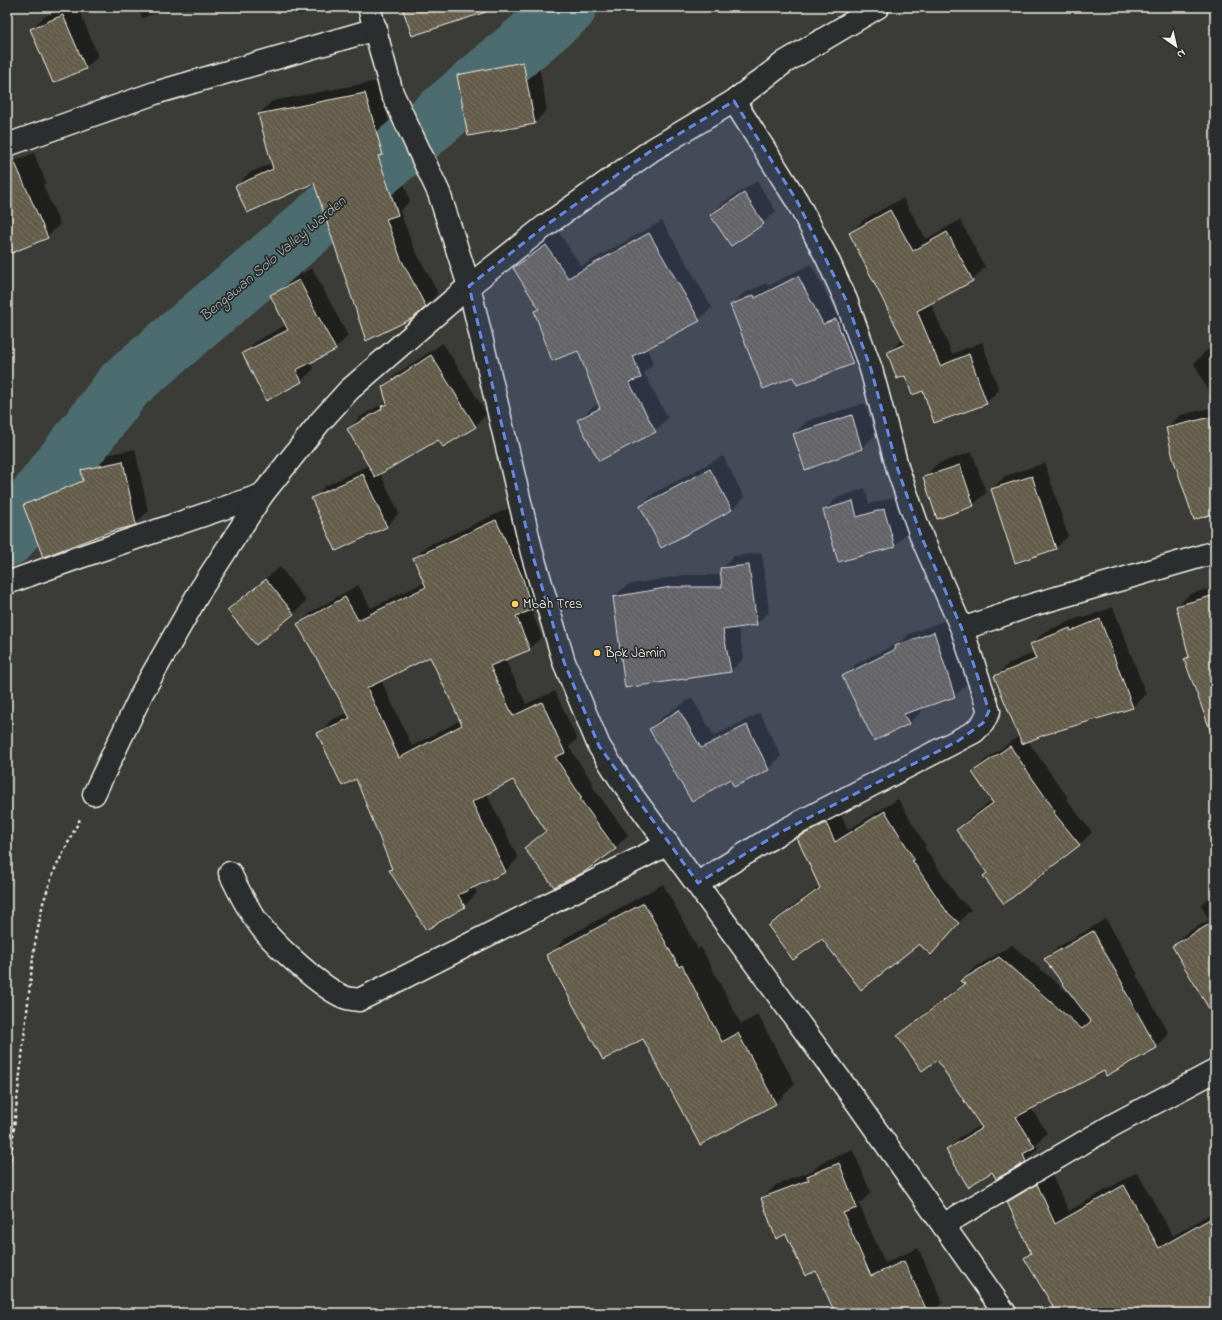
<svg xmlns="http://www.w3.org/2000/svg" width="1222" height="1320" font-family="'Indie Flower',sans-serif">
<defs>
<pattern id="building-back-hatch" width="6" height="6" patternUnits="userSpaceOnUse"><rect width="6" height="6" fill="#635b4b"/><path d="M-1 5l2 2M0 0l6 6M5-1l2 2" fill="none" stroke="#7a7365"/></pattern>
</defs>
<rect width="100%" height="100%" fill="#3b3b37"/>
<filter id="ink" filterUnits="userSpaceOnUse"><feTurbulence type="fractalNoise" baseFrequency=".025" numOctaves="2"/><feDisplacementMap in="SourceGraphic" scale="8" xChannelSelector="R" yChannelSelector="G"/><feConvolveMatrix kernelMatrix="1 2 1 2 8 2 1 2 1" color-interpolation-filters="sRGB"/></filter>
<g filter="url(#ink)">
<g fill="#0007" fill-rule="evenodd">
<polygon points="67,7 78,7 98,56 86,68 31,29 44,17"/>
<polygon points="138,7 174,7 142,18"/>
<polygon points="243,7 251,7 243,9"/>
<polygon points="403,7 499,7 412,35"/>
<polygon points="7,29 12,29 13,84 7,91"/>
<polygon points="536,50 547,110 534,123 458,75 470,62"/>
<polygon points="377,81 395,141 391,145 410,201 400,211 413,246 438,293 425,306 315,182 237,186 249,173 272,163 259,114 272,101"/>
<polygon points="34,153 46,183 43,185 60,224 47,237 7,254 7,164"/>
<polygon points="757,181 776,211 763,223 712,215 724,202"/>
<polygon points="903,198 926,239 960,220 985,267 973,280 931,303 952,354 982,342 999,390 986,403 923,390 905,374 888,353 903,339 851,233 863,220"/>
<polygon points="662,221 712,307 699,320 647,348 653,364 644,373 668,418 655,431 578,421 591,408 599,404 579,350 535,312 539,307 514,268 527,255 559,233 581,266"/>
<polygon points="811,264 836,312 849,307 865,351 852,363 794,375 731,305 744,293 767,283 768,286"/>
<polygon points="312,268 348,336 335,349 310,362 314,369 301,381 243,354 256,341 286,325 271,296 284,283"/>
<polygon points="443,343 487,414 475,426 439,439 380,473 399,513 387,526 313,499 325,486 369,465 348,429 360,417 387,401 383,387 395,375"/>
<polygon points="1215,346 1215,405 1194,363 1207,350"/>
<polygon points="865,403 875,435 862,448 805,469 794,434 807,421"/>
<polygon points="1215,407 1215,512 1167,428 1180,415"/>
<polygon points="135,449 148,511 135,524 24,505 37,492 83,474 82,470 95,457"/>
<polygon points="972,452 986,493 973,505 924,477 937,464"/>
<polygon points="723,456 744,497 732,510 641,506 654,493"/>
<polygon points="1045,463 1068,536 1055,549 992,489 1005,476"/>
<polygon points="865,488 869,504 897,497 907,533 894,546 824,511 837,498"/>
<path d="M509,508L534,563L544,597L531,610L542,637L529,649L505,659L526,704L555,691L577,739L569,747L594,785L592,786L628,835L615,848H526L546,829L513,779L487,794L518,858L506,871L473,887L477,893L464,906L390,870L393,868L357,778L319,733L331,720L348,713L298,625L311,612L358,585L371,608L425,582L414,558L427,546ZM430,656L461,720L412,746L381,680Z"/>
<polygon points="762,553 769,612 756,624 738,627 744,658 731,671 614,597 627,585 684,575 722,575 721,569 734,556"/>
<polygon points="280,567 306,601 294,614 256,644 229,610 242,597"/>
<polygon points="1215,587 1215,686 1185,659 1190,655 1177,606 1190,594"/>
<polygon points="1113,607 1146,694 1133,707 1028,741 1068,798 1066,799 1092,832 1079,845 988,872 957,830 970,817 993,800 973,772 986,759 1019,736 996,677 1008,664 1034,653 1031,645 1044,632 1083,616 1084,618"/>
<polygon points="946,620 968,683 955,696 920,708 922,711 909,723 875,740 844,677 856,664 902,641 909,634"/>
<polygon points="692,698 714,736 760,713 781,756 769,769 735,786 731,778 650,729 663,716"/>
<polygon points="898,799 926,846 924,847 959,899 971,909 931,953 919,943 822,938 770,926 782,914 820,886 798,838 811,825 839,811 848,830"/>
<polygon points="663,884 698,949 701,947 741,1024 758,1015 795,1084 776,1103 700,1144 643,1038 548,956 567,937"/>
<polygon points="1215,891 1215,997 1173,946 1186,933 1209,920 1201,905"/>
<polygon points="1106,919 1138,974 1136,975 1169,1034 1156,1047 1104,1069 1031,1108 1047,1133 1036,1144 1038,1148 1026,1161 993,1171 947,1150 960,1137 981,1125 937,1059 898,1036 911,1024 964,983 962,981 974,968 1012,945 1073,997 1046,959 1058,947"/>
<polygon points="853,1150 871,1193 859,1204 885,1263 918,1248 943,1302 932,1313 836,1313 817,1270 762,1199 776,1185 814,1170 822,1162"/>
<polygon points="1050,1172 1069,1211 1137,1172 1173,1236 1215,1211 1215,1313 1058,1313 1065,1289 1008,1202 1021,1189"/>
</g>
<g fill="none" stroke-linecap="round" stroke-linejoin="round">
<polyline stroke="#4d6c6f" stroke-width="58" points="7,538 125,384 568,7"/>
</g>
<g fill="url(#building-back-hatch)" stroke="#f4f1e8" fill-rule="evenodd">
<polygon points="402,7 485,7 486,12 412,36"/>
<polygon points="63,15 86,69 53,83 30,29"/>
<polygon points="523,62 535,124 468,136 457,75"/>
<polygon points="365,93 383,155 378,156 398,215 386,219 401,259 426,307 413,318 366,341 314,183 247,213 235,186 273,169 258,114"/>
<polygon points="12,156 48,238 7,255 7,157"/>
<polygon points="744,193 764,224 731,246 710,215"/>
<polygon points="890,210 913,251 947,232 973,281 917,311 940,366 969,354 987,404 934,423 923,391 912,395 905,376 897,379 887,352 905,344 849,233"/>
<polygon points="649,233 700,321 633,356 641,378 629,382 656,432 599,461 577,420 600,408 578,351 552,361 534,311 539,309 513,268 546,245 568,278"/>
<polygon points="798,276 823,324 836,319 853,364 797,385 793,377 763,389 730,305 754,295 755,298"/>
<polygon points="299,280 336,350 296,370 302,382 266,401 242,353 288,330 270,295"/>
<polygon points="431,355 476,427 443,447 438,440 375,477 347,429 382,409 381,406 387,404 382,387"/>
<polygon points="852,415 862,449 805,470 793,434"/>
<polygon points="1215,416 1215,513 1194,520 1173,458 1166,428"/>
<polygon points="123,461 136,525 109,532 43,557 23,505 83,481 81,470"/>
<polygon points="960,465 974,506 937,519 923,477"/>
<polygon points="710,469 732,510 661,548 640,506"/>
<polygon points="363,474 387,527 336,551 311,498"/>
<polygon points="1032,476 1056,549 1015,563 991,489"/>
<polygon points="853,501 857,517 884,509 895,547 838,562 823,510"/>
<path d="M496,520L522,576L532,610L516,616L530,650L490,666L513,716L542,702L565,753L555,757L582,798L580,799L616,849L584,872L554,887L524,848L546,831L513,780L472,802L506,872L458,895L465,907L426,930L389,870L392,869L356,779L342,786L317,733L350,718L297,624L345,597L358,620L426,587L413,558ZM430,657L462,725L399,758L367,688Z"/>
<polygon points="749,565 757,625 723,630 731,672 625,688 613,597 671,587 722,587 720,568"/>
<polygon points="266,579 294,614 256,645 227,610"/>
<polygon points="1215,595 1215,735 1212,735 1184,659 1189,657 1176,606"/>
<polygon points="1100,619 1133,708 1044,735 1022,744 994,676 1036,659 1030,644 1070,628 1071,631"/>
<polygon points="934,632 955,697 904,714 909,724 874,741 842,676 896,649 895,646"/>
<polygon points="679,710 701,748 747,725 769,770 734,787 730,779 692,802 649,729"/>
<polygon points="1010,746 1055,811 1054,813 1080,845 1004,904 983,876 987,873 956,830 993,803 972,772"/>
<polygon points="885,811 914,859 912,860 947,912 959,923 931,955 919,944 861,990 822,939 793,960 768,926 820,888 797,838 826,823 835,842"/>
<polygon points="644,903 679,967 682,965 722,1042 738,1033 776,1104 700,1145 643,1039 603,1060 546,955"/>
<polygon points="1215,921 1215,1019 1172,946"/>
<polygon points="1093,931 1125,988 1124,989 1157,1048 1106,1076 1104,1071 1016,1117 1035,1147 1023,1154 1026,1162 996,1179 992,1172 968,1187 946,1150 982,1128 937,1060 922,1071 897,1036 965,984 960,981 999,957 1082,1029 1091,1021 1044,959"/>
<polygon points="839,1163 857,1208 843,1213 871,1276 904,1261 928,1313 835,1313 816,1271 805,1276 786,1234 776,1239 761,1198 809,1180 807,1176"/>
<polygon points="1037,1184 1055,1224 1124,1185 1159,1248 1215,1216 1215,1313 1057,1313 1024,1258 1031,1253 1007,1202"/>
</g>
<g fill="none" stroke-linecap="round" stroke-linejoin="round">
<g stroke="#f4f1e8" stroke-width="25">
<g id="street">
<polyline points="7,145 155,93 376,29"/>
<polyline points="7,583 80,557 262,495"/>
<polyline points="962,629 1032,605 1209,554 1215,555"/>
<polyline points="94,794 143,691 201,589 262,495 320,422 349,390 469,286 545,226 652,150 734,101 785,62 878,7"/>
<path d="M230,873C239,892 249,912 262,928C277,947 322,988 344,997C348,999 354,999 359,1000L668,844"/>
<polyline points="698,883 779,833 974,732 983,723 989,711 962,629 922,538 898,470 871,369 846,300 827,258 797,201 734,101"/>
<polyline points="943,1225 1113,1125 1215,1071"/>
</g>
</g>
<g stroke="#f4f1e8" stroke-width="25">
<polyline id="secondary" points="369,7 392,93 439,193 469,286 532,553 564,662 599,746 620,779 855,1100 1005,1313"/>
</g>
<polyline stroke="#f4f1e8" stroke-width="2.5" stroke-dasharray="3 3" stroke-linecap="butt" points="7,1190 34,949 43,903 54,871 81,817"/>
<use href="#street" stroke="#2a2d2e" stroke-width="22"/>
<use href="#secondary" stroke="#2a2d2e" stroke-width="22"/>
</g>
</g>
<path fill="#6887de" fill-opacity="0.2" stroke="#6887de" stroke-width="3" stroke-dasharray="8 5" stroke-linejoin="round" d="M734,101L797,201L846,300L871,369L898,470L922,538L962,629L989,711L983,723L958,741L779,833L698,883L599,746L564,662L532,553L469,286L545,226L652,150Z"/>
<g fill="#ffd166" stroke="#2a2d2e" stroke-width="1.5">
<circle cx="515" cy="604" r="4"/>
<circle cx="597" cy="653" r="4"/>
</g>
<g text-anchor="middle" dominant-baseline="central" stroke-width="3.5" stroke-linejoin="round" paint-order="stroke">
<g font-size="14" fill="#f4f1e8" stroke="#2a2d2e" text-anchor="start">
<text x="523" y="604">Mbah Tres</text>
<text x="605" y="653">Bpk Jamin</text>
</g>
<g font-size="15" font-style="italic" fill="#a9b5b2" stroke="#2a2d2e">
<text transform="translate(273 259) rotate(-40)">Bengawan Solo Valley Warden</text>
</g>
</g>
<rect width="1222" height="1320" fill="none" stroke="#2a2d2e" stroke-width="24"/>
<rect x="12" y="12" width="1198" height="1296" fill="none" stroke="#f4f1e8" stroke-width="1.5" filter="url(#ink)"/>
<g transform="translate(1176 46) rotate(146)" stroke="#2a2d2e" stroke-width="3" paint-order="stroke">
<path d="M0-3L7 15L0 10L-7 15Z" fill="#f4f1e8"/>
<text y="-6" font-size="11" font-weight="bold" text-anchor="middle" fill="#f4f1e8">N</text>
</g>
</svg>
